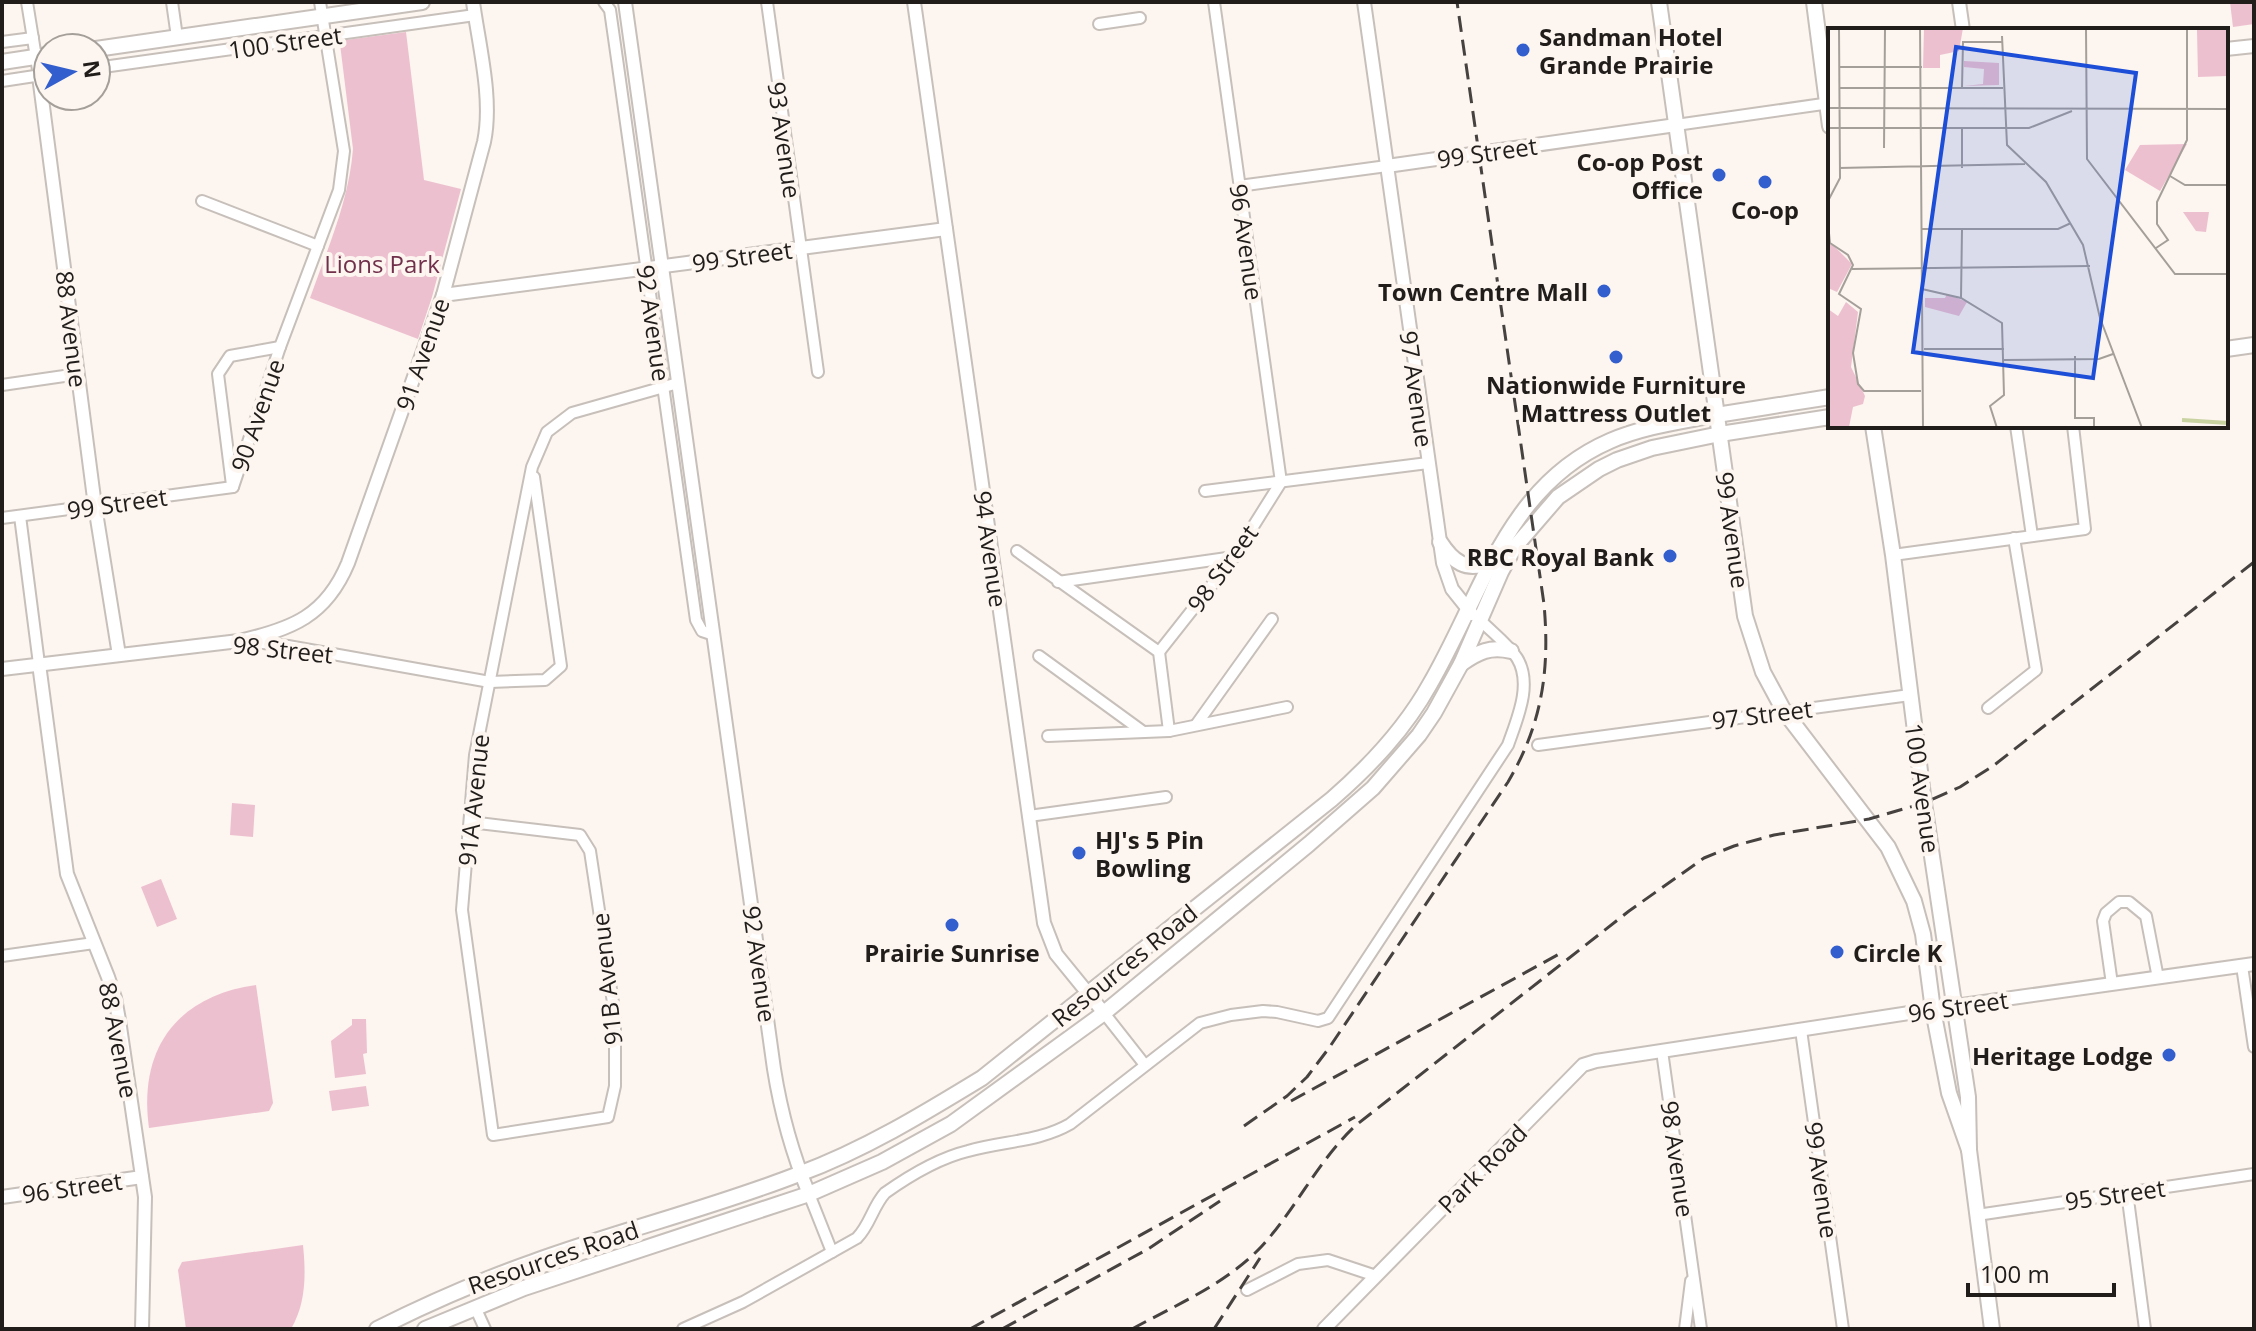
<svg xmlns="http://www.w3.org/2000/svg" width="2256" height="1331" font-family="'Open Sans',sans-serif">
<rect width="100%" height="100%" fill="#fdf5ef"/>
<g fill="#edc0d0">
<polygon points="2230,2 2254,2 2254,24 2233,27"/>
<path d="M406,32L424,180L461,189L432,297L418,339L310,298C327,250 349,201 353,149L340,44L346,40Z"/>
<polygon points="232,803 255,805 253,837 230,835"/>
<polygon points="161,879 177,919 157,927 141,887"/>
<path d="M256,985L273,1103L269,1111L149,1128C138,1049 177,996 256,985Z"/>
<polygon points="352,1019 366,1019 367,1053 363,1054 366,1074 335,1078 331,1041 352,1025"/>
<polygon points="366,1086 369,1106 332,1111 329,1091"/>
<path d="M303,1245C306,1275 306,1303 291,1329H186L178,1270L182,1262Z"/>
</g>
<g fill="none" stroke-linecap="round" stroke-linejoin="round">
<g stroke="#c7bfba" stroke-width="14">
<g id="minor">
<polyline points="27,2 39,76"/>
<polyline points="172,2 177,37"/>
<polyline points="604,2 610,10 617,59 696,620 702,631 714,635"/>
<polyline points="767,2 818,372"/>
<polyline points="1214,2 1281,482"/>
<polyline points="1099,24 1140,18"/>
<polyline points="2,42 33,38"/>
<polyline points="96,68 475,15"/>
<polyline points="2,81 48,74"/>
<polyline points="1676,125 1830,103"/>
<polyline points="1239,186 1387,166"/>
<polyline points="202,201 318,246"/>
<polyline points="2,385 78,374"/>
<polyline points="2016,426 2032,536"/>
<polyline points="232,485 218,374 230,356 280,347"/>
<polyline points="233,487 280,347 339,190 344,151 320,2"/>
<polyline points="1205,491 1428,463"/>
<polyline points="20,516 39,664"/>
<polyline points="2,518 233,487"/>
<polyline points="1017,551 1159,652 1169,731"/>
<polyline points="1893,555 2085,529 2073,426"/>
<polyline points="1058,582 1234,557"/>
<polyline points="245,641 288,646 490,682 545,680 561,666 534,477"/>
<polyline points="1159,652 1234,557 1281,482"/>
<polyline points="1039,656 1142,731"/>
<polyline points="1988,708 2036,670 2014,538"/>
<polyline points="1196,725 1272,619"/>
<polyline points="1048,736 1169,731 1287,707"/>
<polyline points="1538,745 1910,695"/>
<polyline points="1029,816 1166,797"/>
<polyline points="470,822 580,835 590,851 615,1016 615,1086 608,1117 493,1135 462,910 475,755 532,467 547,432 572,413 678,383"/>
<polyline points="2,956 94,943"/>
<polyline points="2242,966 2254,1047"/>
<polyline points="2112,984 2103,921 2106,913 2119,902 2129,902 2146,916 2158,978"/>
<polyline points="1104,1013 1145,1065"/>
<polyline points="1801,1030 1843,1329"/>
<polyline points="1662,1051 1701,1329"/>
<polyline points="2127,1192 2145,1329"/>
<polyline points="809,1194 832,1252"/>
<polyline points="1977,1215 2254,1174"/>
<polyline points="1247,1290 1298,1264 1328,1260 1376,1276"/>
<polyline points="475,1307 485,1329"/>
<path d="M683,1329L743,1302L857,1238C870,1225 873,1206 885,1193C909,1176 939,1158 968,1151C1002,1141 1039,1142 1070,1124L1200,1023L1231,1015L1263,1011L1277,1012L1318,1021L1328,1018L1508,745C1517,719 1533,684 1517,658C1508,644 1493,633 1481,621"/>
<polyline points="1685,1329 1691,1281"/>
</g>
</g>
<g stroke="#c7bfba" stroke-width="16">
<g id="tertiary">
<path d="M625,2L774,1069C781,1113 792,1153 809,1194"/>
<polyline points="914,2 1044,923 1056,954 1104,1013"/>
<polyline points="1364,2 1443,563 1452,589 1472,614"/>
<polyline points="1959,2 1963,30"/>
<polyline points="2226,49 2254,46"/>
<polyline points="39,76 95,506 119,655"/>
<polyline points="1387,166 1676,125"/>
<polyline points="443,295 946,229"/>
<polyline points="39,664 67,874 108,977 115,998 119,1020 145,1197 142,1329"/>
<path d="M2,669L239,641C292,629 326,616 348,563L443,295L484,142C493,99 479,46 473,2"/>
<polyline points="2,1197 142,1177"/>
<polyline points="1324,1329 1583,1065 1596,1061 1955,1006 2254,964"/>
</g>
</g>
<g stroke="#c7bfba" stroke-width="18">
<g id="secondary">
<polyline points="1659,2 1745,616 1763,672 1784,711 1888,847 1914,901 1923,934 1933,1010 1949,1093 1969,1150"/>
<polyline points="1814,2 1830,126"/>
<polyline points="96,49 422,2"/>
<polyline points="2,62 48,55"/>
<polyline points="2226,349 2254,345"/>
<polyline points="1873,426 1893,555 1924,803 1968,1097 1969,1150 1992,1329"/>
<path d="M1440,542C1453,562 1466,572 1490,562"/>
<path d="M1461,664C1478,652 1490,646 1511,651"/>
<path d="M377,1329C429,1303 479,1281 533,1262C621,1230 712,1208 799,1174C864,1150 923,1114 982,1078L1332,799C1371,765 1405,729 1430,684C1482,595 1506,486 1610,441C1640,428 1672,423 1704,417C1746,410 1788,404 1830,397"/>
<polyline points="425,1329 524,1288 809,1194 882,1162 951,1124 1104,1013 1309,844 1373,788 1419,735 1434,713 1461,664 1501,572 1514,548 1558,497 1599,469 1617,460 1652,448 1720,434 1830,417"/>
</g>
</g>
<use href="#minor" stroke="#fff" stroke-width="10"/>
<use href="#tertiary" stroke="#fff" stroke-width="12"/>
<use href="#secondary" stroke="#fff" stroke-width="14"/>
<g stroke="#464240" stroke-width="3" stroke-dasharray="16 8" stroke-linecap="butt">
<polyline points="1291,1101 1561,953"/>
<path d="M1244,1126L1287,1096L1307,1077L1329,1048L1508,782C1542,724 1550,671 1544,604L1457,2"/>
<polyline points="970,1329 1355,1117"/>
<polyline points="1002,1329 1148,1249 1220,1201"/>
<path d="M1132,1329C1176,1305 1226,1284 1261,1247C1296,1209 1317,1162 1355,1126L1629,911L1704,858L1734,846L1774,835L1869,819L1924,803L1960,787L1993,766L2254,562"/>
<polyline points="1214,1329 1260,1258"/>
</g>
</g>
<g fill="#335fce" stroke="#fdf5ef" stroke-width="3">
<circle cx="1523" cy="50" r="8"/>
<circle cx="1719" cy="175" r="8"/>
<circle cx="1765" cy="182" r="8"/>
<circle cx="1604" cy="291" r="8"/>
<circle cx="1616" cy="357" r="8"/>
<circle cx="1670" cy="556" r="8"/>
<circle cx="1079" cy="853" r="8"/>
<circle cx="952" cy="925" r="8"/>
<circle cx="1837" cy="952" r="8"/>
<circle cx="2169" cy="1055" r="8"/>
</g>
<g text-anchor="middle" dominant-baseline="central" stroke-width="8" stroke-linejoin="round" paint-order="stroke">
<g font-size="24" font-weight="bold" fill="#201d1b" stroke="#fdf5ef" text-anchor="end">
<text x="1539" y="36" text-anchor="start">Sandman Hotel<tspan x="1539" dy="28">Grande Prairie</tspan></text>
<text x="1703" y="161">Co-op Post<tspan x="1703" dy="28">Office</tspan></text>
<text x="1765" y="209" text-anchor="middle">Co-op</text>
<text x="1588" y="291">Town Centre Mall</text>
<text x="1616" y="384" text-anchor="middle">Nationwide Furniture<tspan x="1616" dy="28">Mattress Outlet</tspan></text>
<text x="1654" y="556">RBC Royal Bank</text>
<text x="1095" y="839" text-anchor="start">HJ's 5 Pin<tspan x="1095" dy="28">Bowling</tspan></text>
<text x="952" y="952" text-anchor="middle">Prairie Sunrise</text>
<text x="1853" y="952" text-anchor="start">Circle K</text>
<text x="2153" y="1055">Heritage Lodge</text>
</g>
<g font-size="24" fill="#201d1b" stroke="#fdf5ef">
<text transform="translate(285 42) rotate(-8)">100 Street</text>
<text transform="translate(785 140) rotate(82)">93 Avenue</text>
<text transform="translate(1487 152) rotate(-8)">99 Street</text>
<text transform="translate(1247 242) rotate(82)">96 Avenue</text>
<text transform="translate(742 256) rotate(-8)">99 Street</text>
<text transform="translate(654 323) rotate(82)">92 Avenue</text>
<text transform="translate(72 329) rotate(83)">88 Avenue</text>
<text transform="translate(422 354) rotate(-71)">91 Avenue</text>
<text transform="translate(1417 389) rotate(82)">97 Avenue</text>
<text transform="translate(257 415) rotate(-71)">90 Avenue</text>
<text transform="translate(117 503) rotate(-8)">99 Street</text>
<text transform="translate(1733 530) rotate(82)">99 Avenue</text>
<text transform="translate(991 549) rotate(82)">94 Avenue</text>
<text transform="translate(1222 568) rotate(-54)">98 Street</text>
<text transform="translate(283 649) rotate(6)">98 Street</text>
<text transform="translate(1762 714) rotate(-7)">97 Street</text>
<text transform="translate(1923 788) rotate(82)">100 Avenue</text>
<text transform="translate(473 800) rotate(-84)">91A Avenue</text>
<text transform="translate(760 964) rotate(82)">92 Avenue</text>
<text transform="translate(1124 965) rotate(-39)">Resources Road</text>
<text transform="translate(606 979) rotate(-96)">91B Avenue</text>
<text transform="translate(1958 1006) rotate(-8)">96 Street</text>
<text transform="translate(119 1040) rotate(79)">88 Avenue</text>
<text transform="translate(1678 1159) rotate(82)">98 Avenue</text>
<text transform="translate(1482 1168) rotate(-45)">Park Road</text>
<text transform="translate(1822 1180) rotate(82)">99 Avenue</text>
<text transform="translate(72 1187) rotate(-8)">96 Street</text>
<text transform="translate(2115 1194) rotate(-8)">95 Street</text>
<text transform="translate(553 1257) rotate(-19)">Resources Road</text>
</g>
<g font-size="24" fill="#702f4a" stroke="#fdf5ef">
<text x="382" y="263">Lions Park</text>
</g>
</g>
<g transform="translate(1828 28)">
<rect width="400" height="400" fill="#fdf5ef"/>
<path d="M96,0H135L131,23L112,27V40H95ZM369,2H398V48L370,49ZM136,33L171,35V57L136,58L155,56L156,41L136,39ZM359,116L332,163L297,142L312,117ZM355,184H381L378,204L368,203ZM0,196L2,214L24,236L9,264L0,260ZM119,266L139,274L131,288L97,279V270H117ZM18,274L30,284L23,339L37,368L35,376L25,379L21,399H0V281L10,288Z" fill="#edc0d0"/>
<path fill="none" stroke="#c9d3a2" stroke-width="4" d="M354,392L400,395"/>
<path fill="none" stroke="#a59f9a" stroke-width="2" d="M92,0L95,400M258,0L259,131L347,246H400M174,8L179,117L218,154L255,217L272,290L314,400M11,39H94M11,60H175M134,60L135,14H175M0,80L400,81M0,100H201L244,83M134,100V140M56,120L57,0M11,140L197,136M342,148L357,157H400M0,173L12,150L11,0M0,195L2,215L20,227L25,237L11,266L33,281L25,325L30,356L36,363H93M93,201H230L243,195M328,220L340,212L329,196V174L359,112V0M24,241L262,238M94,261L133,270L174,295L176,367L162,378L169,400M133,270L134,201M96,321H176M247,328V390H266V400M176,332L271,331L285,326"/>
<path fill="#1d4ed8" fill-opacity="0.15" stroke="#1d4ed8" stroke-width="4" d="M128,19L308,45L265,350L85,324Z"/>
<rect width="400" height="400" fill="none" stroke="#201d1b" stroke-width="4"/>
</g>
<rect width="2256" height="1331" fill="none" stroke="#201d1b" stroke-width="8"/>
<g transform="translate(72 72) rotate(82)"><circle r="38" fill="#fdf5ef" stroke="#a59f9a" stroke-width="2"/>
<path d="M0-6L14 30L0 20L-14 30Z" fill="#335fce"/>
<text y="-12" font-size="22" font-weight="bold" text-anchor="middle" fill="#201d1b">N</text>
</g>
<path d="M1968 1283v12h146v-12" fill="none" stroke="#201d1b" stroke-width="4"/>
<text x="1980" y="1283" font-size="24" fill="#201d1b" stroke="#fdf5ef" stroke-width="6" paint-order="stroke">100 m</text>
</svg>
